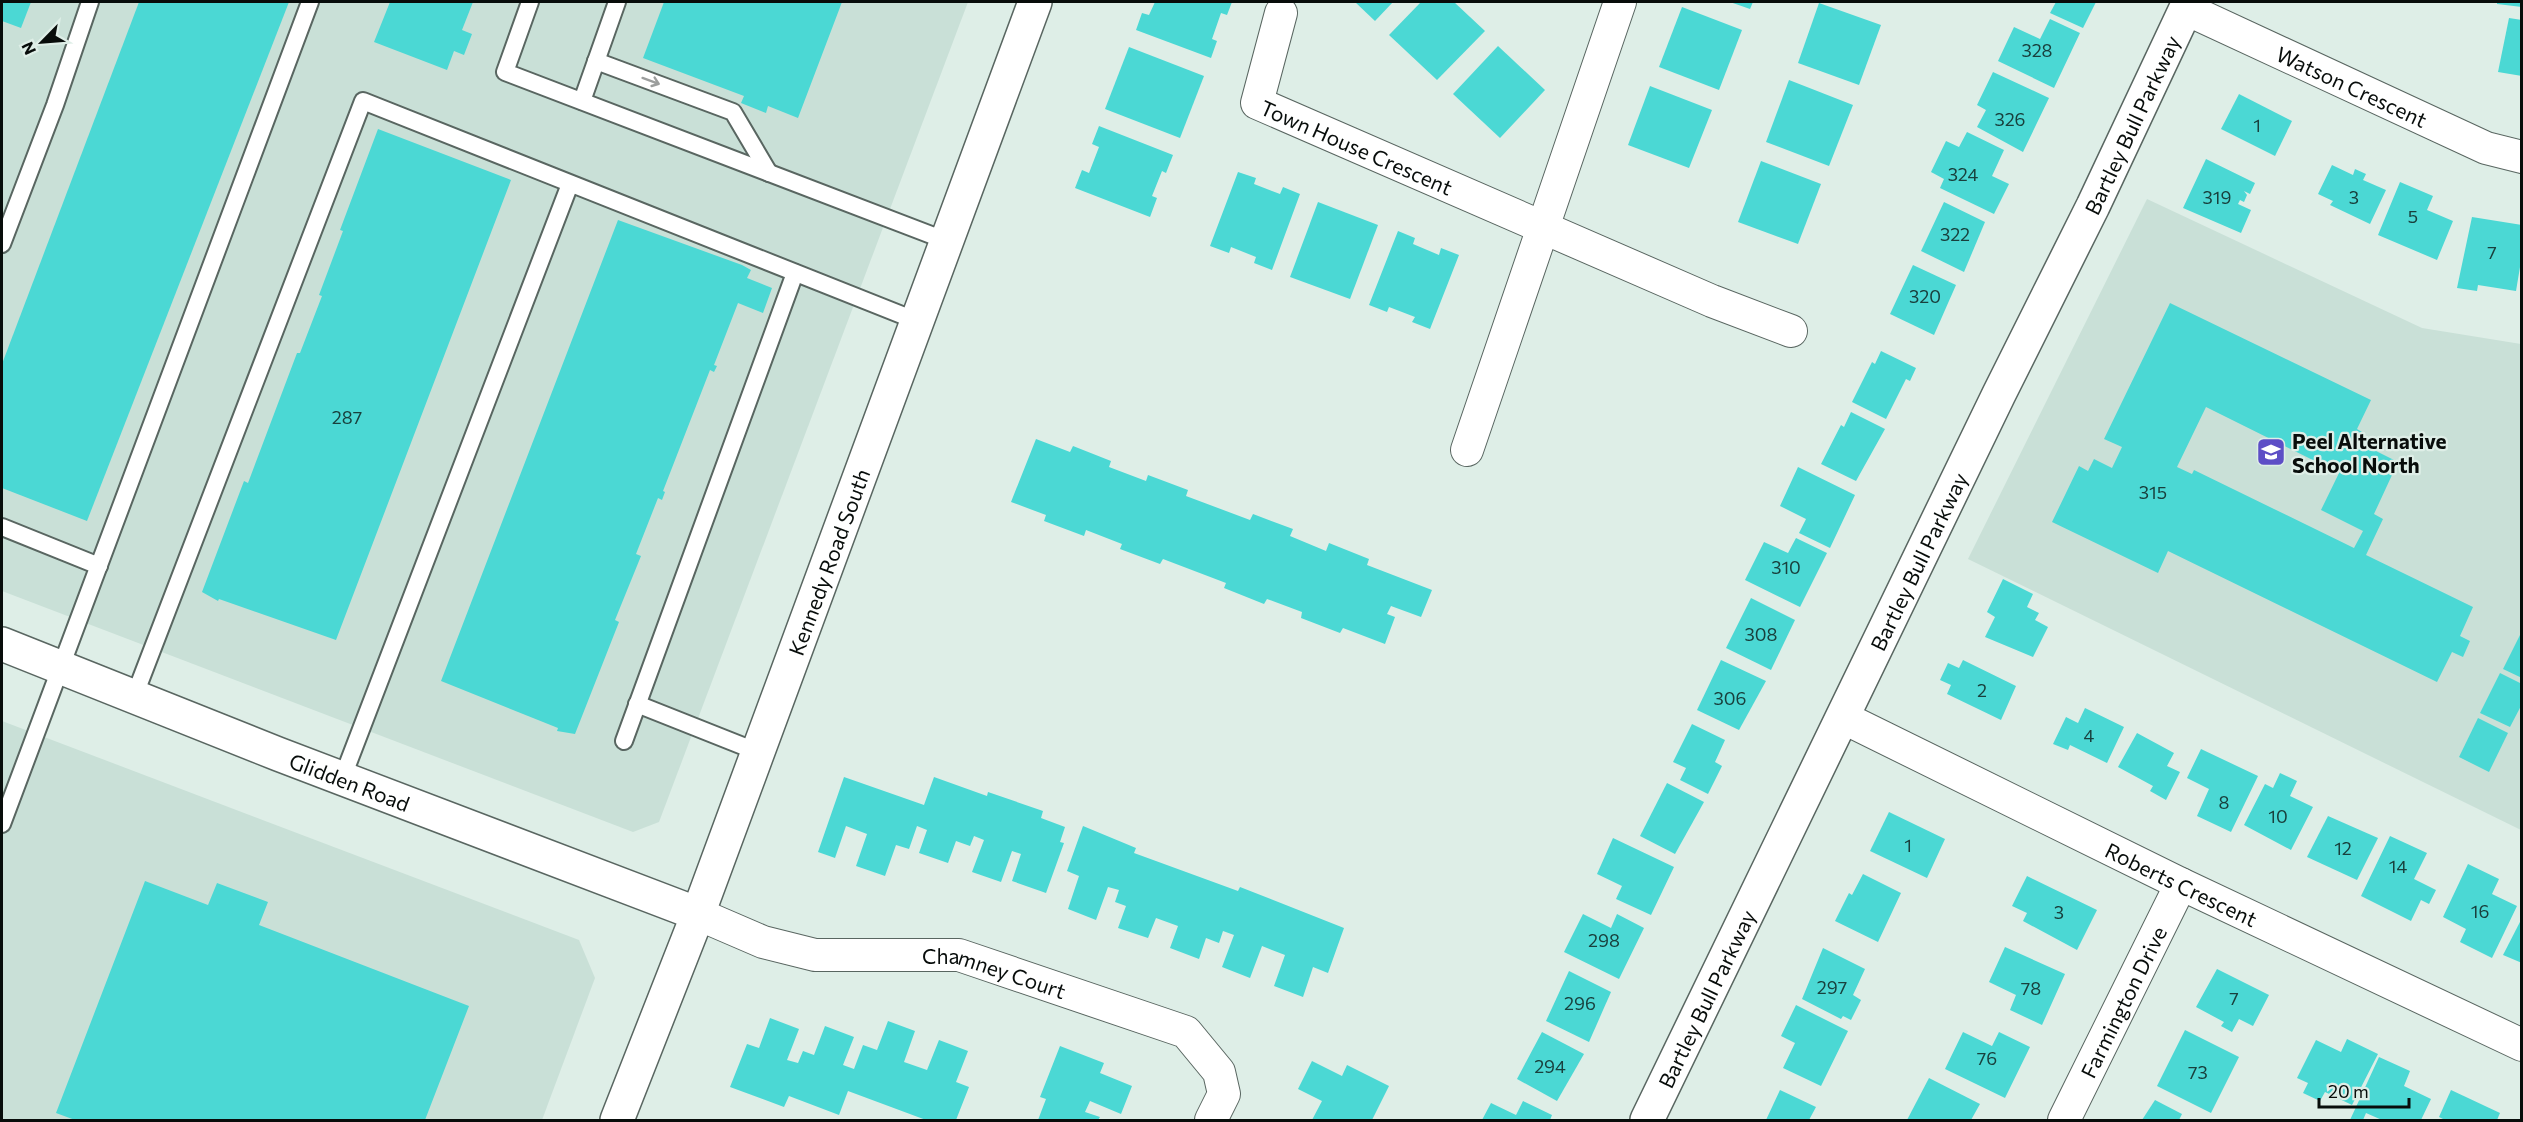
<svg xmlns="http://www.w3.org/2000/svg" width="2523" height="1122" font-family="Commissioner,sans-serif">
<rect width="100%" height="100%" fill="#deeee7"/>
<g fill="#c9e0d7">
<polygon points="2,2 968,2 659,822 633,832 2,591"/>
<polygon points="2147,199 2422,328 2521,344 2521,830 1968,559"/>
<polygon points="2,721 579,940 595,978 542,1120 2,1120"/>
</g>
<g fill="#4bd8d4" fill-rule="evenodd">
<polygon points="2,2 31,2 21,28 2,21"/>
<polygon points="139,2 289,2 87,521 2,488 2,364"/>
<polygon points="390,2 473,2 462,30 472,34 464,55 454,51 447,70 374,42"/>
<polygon points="664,2 842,2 798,118 768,106 766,113 741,103 744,96 643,58"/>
<polygon points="1155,2 1232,2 1227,15 1221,13 1212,39 1217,41 1211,58 1136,30 1142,13 1149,15"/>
<polygon points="1355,2 1393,2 1375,21"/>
<polygon points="1421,2 1454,2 1485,31 1437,80 1389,35"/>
<polygon points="1730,2 1753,2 1750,9"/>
<polygon points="2056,2 2096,2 2083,28 2050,13"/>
<polygon points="2497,2 2522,2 2522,7 2497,4"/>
<polygon points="1819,3 1881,25 1859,85 1798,63"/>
<polygon points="1682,7 1742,30 1719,90 1659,67"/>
<polygon points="2509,18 2522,20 2522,76 2498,72"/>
<polygon points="2050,19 2080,33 2054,88 1998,61 2014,27 2040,39"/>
<polygon points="1498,46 1545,90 1500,138 1453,94"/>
<polygon points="1129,47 1204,76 1180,138 1105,109"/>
<polygon points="1993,72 2049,98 2023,152 1977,127 1986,110 1977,105"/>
<polygon points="1789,80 1853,105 1829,166 1766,142"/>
<polygon points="1650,86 1712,110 1689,168 1628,145"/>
<polygon points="2239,94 2292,121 2275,156 2221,129"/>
<polygon points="1099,126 1173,155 1166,173 1162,171 1152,196 1157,198 1150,217 1075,188 1082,170 1089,173 1099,147 1092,144"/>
<polygon points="378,129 511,180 336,640 219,599 218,601 202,592 244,481 248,483 297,353 300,353 322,296 319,295 343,231 340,230"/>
<polygon points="1967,132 2004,150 1992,176 2009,184 1994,214 1940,188 1944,179 1931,172 1946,141 1959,147"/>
<polygon points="2206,159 2255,183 2250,194 2244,191 2247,195 2244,202 2240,200 2238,204 2251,210 2241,233 2183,208"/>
<polygon points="1761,161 1821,184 1798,244 1738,222"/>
<polygon points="2332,165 2353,175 2355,169 2366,174 2363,180 2386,190 2370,224 2330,205 2333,201 2318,194"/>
<polygon points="1238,172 1256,178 1254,184 1280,194 1283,187 1300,194 1272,270 1254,263 1256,257 1231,247 1229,253 1210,246"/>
<polygon points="2400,182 2433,196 2427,210 2453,221 2437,260 2378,235"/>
<polygon points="1318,202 1378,225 1350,299 1290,277"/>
<polygon points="1944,202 1985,222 1964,272 1921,251"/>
<polygon points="2472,217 2522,225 2522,255 2516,291 2478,285 2477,291 2457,288"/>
<polygon points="618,220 742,265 751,270 747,278 772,288 763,313 738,303 714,365 717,366 714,372 710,370 663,491 665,492 662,500 658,498 636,554 641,556 615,620 619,622 575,734 557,731 558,728 441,681"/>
<polygon points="1398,231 1415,238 1413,244 1439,255 1441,248 1459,255 1430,329 1412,322 1415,317 1389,307 1387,312 1369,305"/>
<polygon points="1913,265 1956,285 1934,335 1890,314"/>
<path d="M2170,303L2371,400L2357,429L2362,432L2358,442L2398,462L2374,514L2383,519L2366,555L2473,607L2460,636L2470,641L2463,657L2452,652L2437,682L2168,551L2158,573L2052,522L2079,466L2088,471L2094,459L2112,468L2122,447L2104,439ZM2206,407L2339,473L2321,510L2363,531L2354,548L2194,470L2192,474L2177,467Z"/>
<polygon points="1881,351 1916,368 1910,381 1906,379 1886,419 1852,402 1872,362 1875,364"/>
<polygon points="1851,412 1885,429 1856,481 1821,464 1841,425 1844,427"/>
<polygon points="1036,439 1070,452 1073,446 1111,461 1109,467 1146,481 1148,475 1188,490 1186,496 1250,520 1253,514 1293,529 1290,536 1326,551 1329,543 1369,559 1367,565 1432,590 1421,617 1391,606 1387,614 1395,617 1385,644 1343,628 1340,633 1301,618 1302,612 1267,599 1264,604 1224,588 1226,583 1163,559 1160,564 1120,549 1122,544 1086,530 1084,536 1044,521 1046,515 1011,502"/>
<polygon points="1798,467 1855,495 1830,548 1799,533 1806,519 1780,506"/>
<polygon points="1796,538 1827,553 1800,607 1745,580 1764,542 1788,553"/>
<polygon points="2003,579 2033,594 2027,607 2039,613 2035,620 2048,627 2033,657 1985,637 1995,617 1987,612"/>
<polygon points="1751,598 1795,620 1771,670 1726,648"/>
<polygon points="2522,631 2522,678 2503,669"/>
<polygon points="1721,660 1766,681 1739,730 1697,710"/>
<polygon points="1963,660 2016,686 2001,720 1947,694 1951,685 1940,680 1948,663 1959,668"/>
<polygon points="2500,673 2522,684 2522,704 2510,727 2480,713"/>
<polygon points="2085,708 2124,727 2107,763 2070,745 2068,750 2053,744 2066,717 2078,723"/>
<polygon points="2478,718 2508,733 2489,772 2459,757"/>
<polygon points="1692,724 1725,740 1715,762 1722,766 1708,794 1680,780 1686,768 1673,762"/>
<polygon points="2137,733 2174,753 2167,766 2180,772 2166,800 2150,791 2153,786 2118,767"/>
<polygon points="2201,749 2258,776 2231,832 2197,816 2209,789 2187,778"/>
<polygon points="2280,773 2297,781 2290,796 2313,807 2291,850 2244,825 2265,784 2273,788"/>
<polygon points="844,777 924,805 934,777 987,796 988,792 1043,811 1041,818 1065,827 1060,842 1064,843 1046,893 1012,881 1021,854 1012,851 1001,882 972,872 984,840 974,836 970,846 956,841 948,863 919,853 927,830 917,826 909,849 896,845 885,876 856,866 867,834 846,826 835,858 818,852"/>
<polygon points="1667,783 1704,802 1675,854 1640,836"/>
<polygon points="1889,812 1945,839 1927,878 1870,851"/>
<polygon points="2328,816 2378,838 2357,880 2307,857"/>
<polygon points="1083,826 1136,848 1134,853 1238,891 1240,887 1344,928 1328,973 1313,967 1303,997 1274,986 1285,955 1262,946 1250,978 1222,967 1234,935 1223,931 1219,943 1206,938 1199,959 1170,948 1178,926 1156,918 1148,938 1118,928 1126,906 1115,902 1119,890 1108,887 1096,920 1068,909 1079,876 1067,871"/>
<polygon points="2390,836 2427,853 2414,879 2436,890 2429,904 2421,900 2411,921 2361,896"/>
<polygon points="1613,838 1674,867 1651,915 1616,899 1622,886 1597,874"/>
<polygon points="2468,864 2499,879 2492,894 2517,906 2492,958 2460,942 2466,929 2443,917"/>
<polygon points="1863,874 1901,893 1878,942 1835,921 1849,893 1852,895"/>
<polygon points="2027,876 2097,910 2077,950 2023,921 2027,913 2012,906"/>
<polygon points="145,881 208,905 217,883 268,902 259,925 469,1006 425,1120 75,1120 56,1113"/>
<polygon points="1583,914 1611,928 1617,914 1644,928 1619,979 1564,952"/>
<polygon points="2522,918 2522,963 2503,955"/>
<polygon points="2005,947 2065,974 2042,1025 2010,1010 2016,995 1989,982"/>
<polygon points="1823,948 1865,969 1853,995 1861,1000 1851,1020 1843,1016 1841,1019 1802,999"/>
<polygon points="2217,969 2269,995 2253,1026 2239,1019 2232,1032 2221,1026 2224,1022 2196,1007"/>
<polygon points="1569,971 1611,992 1589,1042 1546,1021"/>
<polygon points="1796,1005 1848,1031 1821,1086 1783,1068 1795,1043 1781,1036"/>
<polygon points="770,1018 799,1029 787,1060 798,1063 803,1051 814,1055 825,1026 854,1037 843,1065 854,1069 863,1045 877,1050 888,1021 915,1031 904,1062 927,1070 939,1040 968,1051 956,1082 969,1087 956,1120 926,1120 848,1091 839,1115 789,1096 784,1107 730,1087 747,1044 759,1048"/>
<polygon points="2185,1030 2239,1057 2211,1113 2157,1086"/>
<polygon points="1542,1032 1584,1054 1557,1101 1517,1079"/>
<polygon points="1963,1032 1992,1046 1999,1032 2030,1047 2005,1098 1945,1069"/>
<polygon points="2347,1039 2378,1054 2352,1105 2325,1092 2320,1101 2303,1093 2308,1083 2297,1078 2316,1040 2341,1052"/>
<polygon points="1060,1046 1104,1063 1100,1073 1132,1086 1121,1114 1090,1101 1085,1112 1100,1117 1098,1120 1038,1120 1046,1099 1040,1097"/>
<polygon points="2379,1057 2410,1071 2404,1086 2431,1099 2421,1120 2382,1120 2366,1113 2363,1120 2350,1120"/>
<polygon points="1312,1061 1342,1076 1347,1065 1389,1086 1372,1120 1312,1120 1322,1101 1298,1089"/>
<polygon points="1929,1078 1980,1104 1971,1120 1907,1120"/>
<polygon points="1780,1090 1816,1107 1809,1120 1766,1120"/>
<polygon points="2451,1090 2500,1113 2497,1120 2445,1120 2439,1117"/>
<polygon points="2155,1100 2182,1114 2179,1120 2142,1120"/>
<polygon points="1523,1101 1552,1115 1550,1120 1482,1120 1491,1103 1516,1115"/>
</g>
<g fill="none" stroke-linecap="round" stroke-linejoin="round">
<g stroke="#596661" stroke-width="20">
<g id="service">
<polyline points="530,2 505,72 947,241"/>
<polyline points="596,61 733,112 769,173"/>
<polyline points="582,101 617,2"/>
<polyline points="2,244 55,105 90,2"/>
<polyline points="2,527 99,566"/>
<polyline points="134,697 363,101 917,321"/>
<polyline points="637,704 758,752"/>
<polyline points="624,741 795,273"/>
<polyline points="342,779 570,184"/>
<polyline points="2,824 310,2"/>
</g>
</g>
<g stroke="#596661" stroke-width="34">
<g id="minor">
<path id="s1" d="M2186,9L2486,148L2522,157"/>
<path id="s2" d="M1281,13L1257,103L1712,301L1791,331"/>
<polyline points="1467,450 1620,2"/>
<path id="s3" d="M1844,718L2181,884L2522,1045"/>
<path id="s4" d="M698,914L763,942L815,955H959L1186,1032L1219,1072L1224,1094L1211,1120"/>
<path id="s5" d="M2064,1120L2181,884"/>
</g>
</g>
<g stroke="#596661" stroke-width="36">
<g id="tertiary">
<path id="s6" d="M2,644L278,754L698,914"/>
<path id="s7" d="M1647,1120L1999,394L2093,206L2189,2"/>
</g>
</g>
<g stroke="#596661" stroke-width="36">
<g id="secondary">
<path id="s8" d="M617,1120L698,914L1035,2"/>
</g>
</g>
<use href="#service" stroke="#fff" stroke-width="16"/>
<use href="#minor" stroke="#fff" stroke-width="32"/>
<use href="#tertiary" stroke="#fff" stroke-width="33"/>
<use href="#secondary" stroke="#fff" stroke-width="33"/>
</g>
<defs><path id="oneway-shaft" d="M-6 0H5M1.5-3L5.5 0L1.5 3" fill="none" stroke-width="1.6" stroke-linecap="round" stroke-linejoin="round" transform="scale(1.5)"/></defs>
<use stroke="#9c9e9d" href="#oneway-shaft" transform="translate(651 81) rotate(20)"/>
<defs>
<g id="school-square" transform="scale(1.5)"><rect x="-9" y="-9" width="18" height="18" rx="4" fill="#5d4ec6" stroke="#deeee7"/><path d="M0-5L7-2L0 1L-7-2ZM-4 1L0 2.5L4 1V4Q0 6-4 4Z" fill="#fff"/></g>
</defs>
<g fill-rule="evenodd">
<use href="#school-square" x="2271" y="452"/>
</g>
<g text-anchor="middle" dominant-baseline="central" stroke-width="4.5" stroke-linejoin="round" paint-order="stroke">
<g font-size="18" fill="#19403d">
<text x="2037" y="50">328</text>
<text x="2010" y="119">326</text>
<text x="2257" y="125">1</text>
<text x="1963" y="174">324</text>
<text x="2217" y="197">319</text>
<text x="2354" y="197">3</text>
<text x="2413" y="216">5</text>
<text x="1955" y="234">322</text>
<text x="2492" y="252">7</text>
<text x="1925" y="296">320</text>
<text x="347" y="417">287</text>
<text x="2153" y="492">315</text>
<text x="1786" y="567">310</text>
<text x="1761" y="634">308</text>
<text x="1982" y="690">2</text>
<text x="1730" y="698">306</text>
<text x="2089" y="735">4</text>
<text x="2224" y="802">8</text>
<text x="2278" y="816">10</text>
<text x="1908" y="845">1</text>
<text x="2343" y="848">12</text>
<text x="2398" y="866">14</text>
<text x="2480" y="911">16</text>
<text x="2059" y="912">3</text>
<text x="1604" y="940">298</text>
<text x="1832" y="987">297</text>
<text x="2031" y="988">78</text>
<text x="2234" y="998">7</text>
<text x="1580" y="1003">296</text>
<text x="1987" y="1058">76</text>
<text x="1550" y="1066">294</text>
<text x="2198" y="1072">73</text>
</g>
<g font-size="21" fill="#080d0b" stroke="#deeee7">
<text stroke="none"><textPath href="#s1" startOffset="183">Watson Crescent</textPath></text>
<text stroke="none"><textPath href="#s7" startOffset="1107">Bartley Bull Parkway</textPath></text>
<text stroke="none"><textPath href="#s2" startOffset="202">Town House Crescent</textPath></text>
<text stroke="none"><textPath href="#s7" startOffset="621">Bartley Bull Parkway</textPath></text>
<text stroke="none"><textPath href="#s8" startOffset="597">Kennedy Road South</textPath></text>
<text stroke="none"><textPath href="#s6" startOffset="374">Glidden Road</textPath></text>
<text stroke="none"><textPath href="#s3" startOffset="376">Roberts Crescent</textPath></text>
<text stroke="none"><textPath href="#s4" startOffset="306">Chamney Court</textPath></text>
<text stroke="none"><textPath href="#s7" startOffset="135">Bartley Bull Parkway</textPath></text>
<text stroke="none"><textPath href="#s5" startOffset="132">Farmington Drive</textPath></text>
</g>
<g font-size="21" font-weight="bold" fill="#080d0b" stroke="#deeee7" text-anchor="start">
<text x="2292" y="440">Peel Alternative<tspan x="2292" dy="24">School North</tspan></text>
</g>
</g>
<rect width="2523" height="1122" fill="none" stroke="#080d0b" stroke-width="6"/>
<g transform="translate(42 42) rotate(245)" stroke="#deeee7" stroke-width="4.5" paint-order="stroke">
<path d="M0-4.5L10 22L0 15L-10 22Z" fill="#080d0b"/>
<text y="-9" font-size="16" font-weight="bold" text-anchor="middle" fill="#080d0b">N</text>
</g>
<path d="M2319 1098v9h90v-9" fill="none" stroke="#080d0b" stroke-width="3"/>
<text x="2328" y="1098" font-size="18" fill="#080d0b" stroke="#deeee7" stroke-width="4.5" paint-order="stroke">20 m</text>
</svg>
